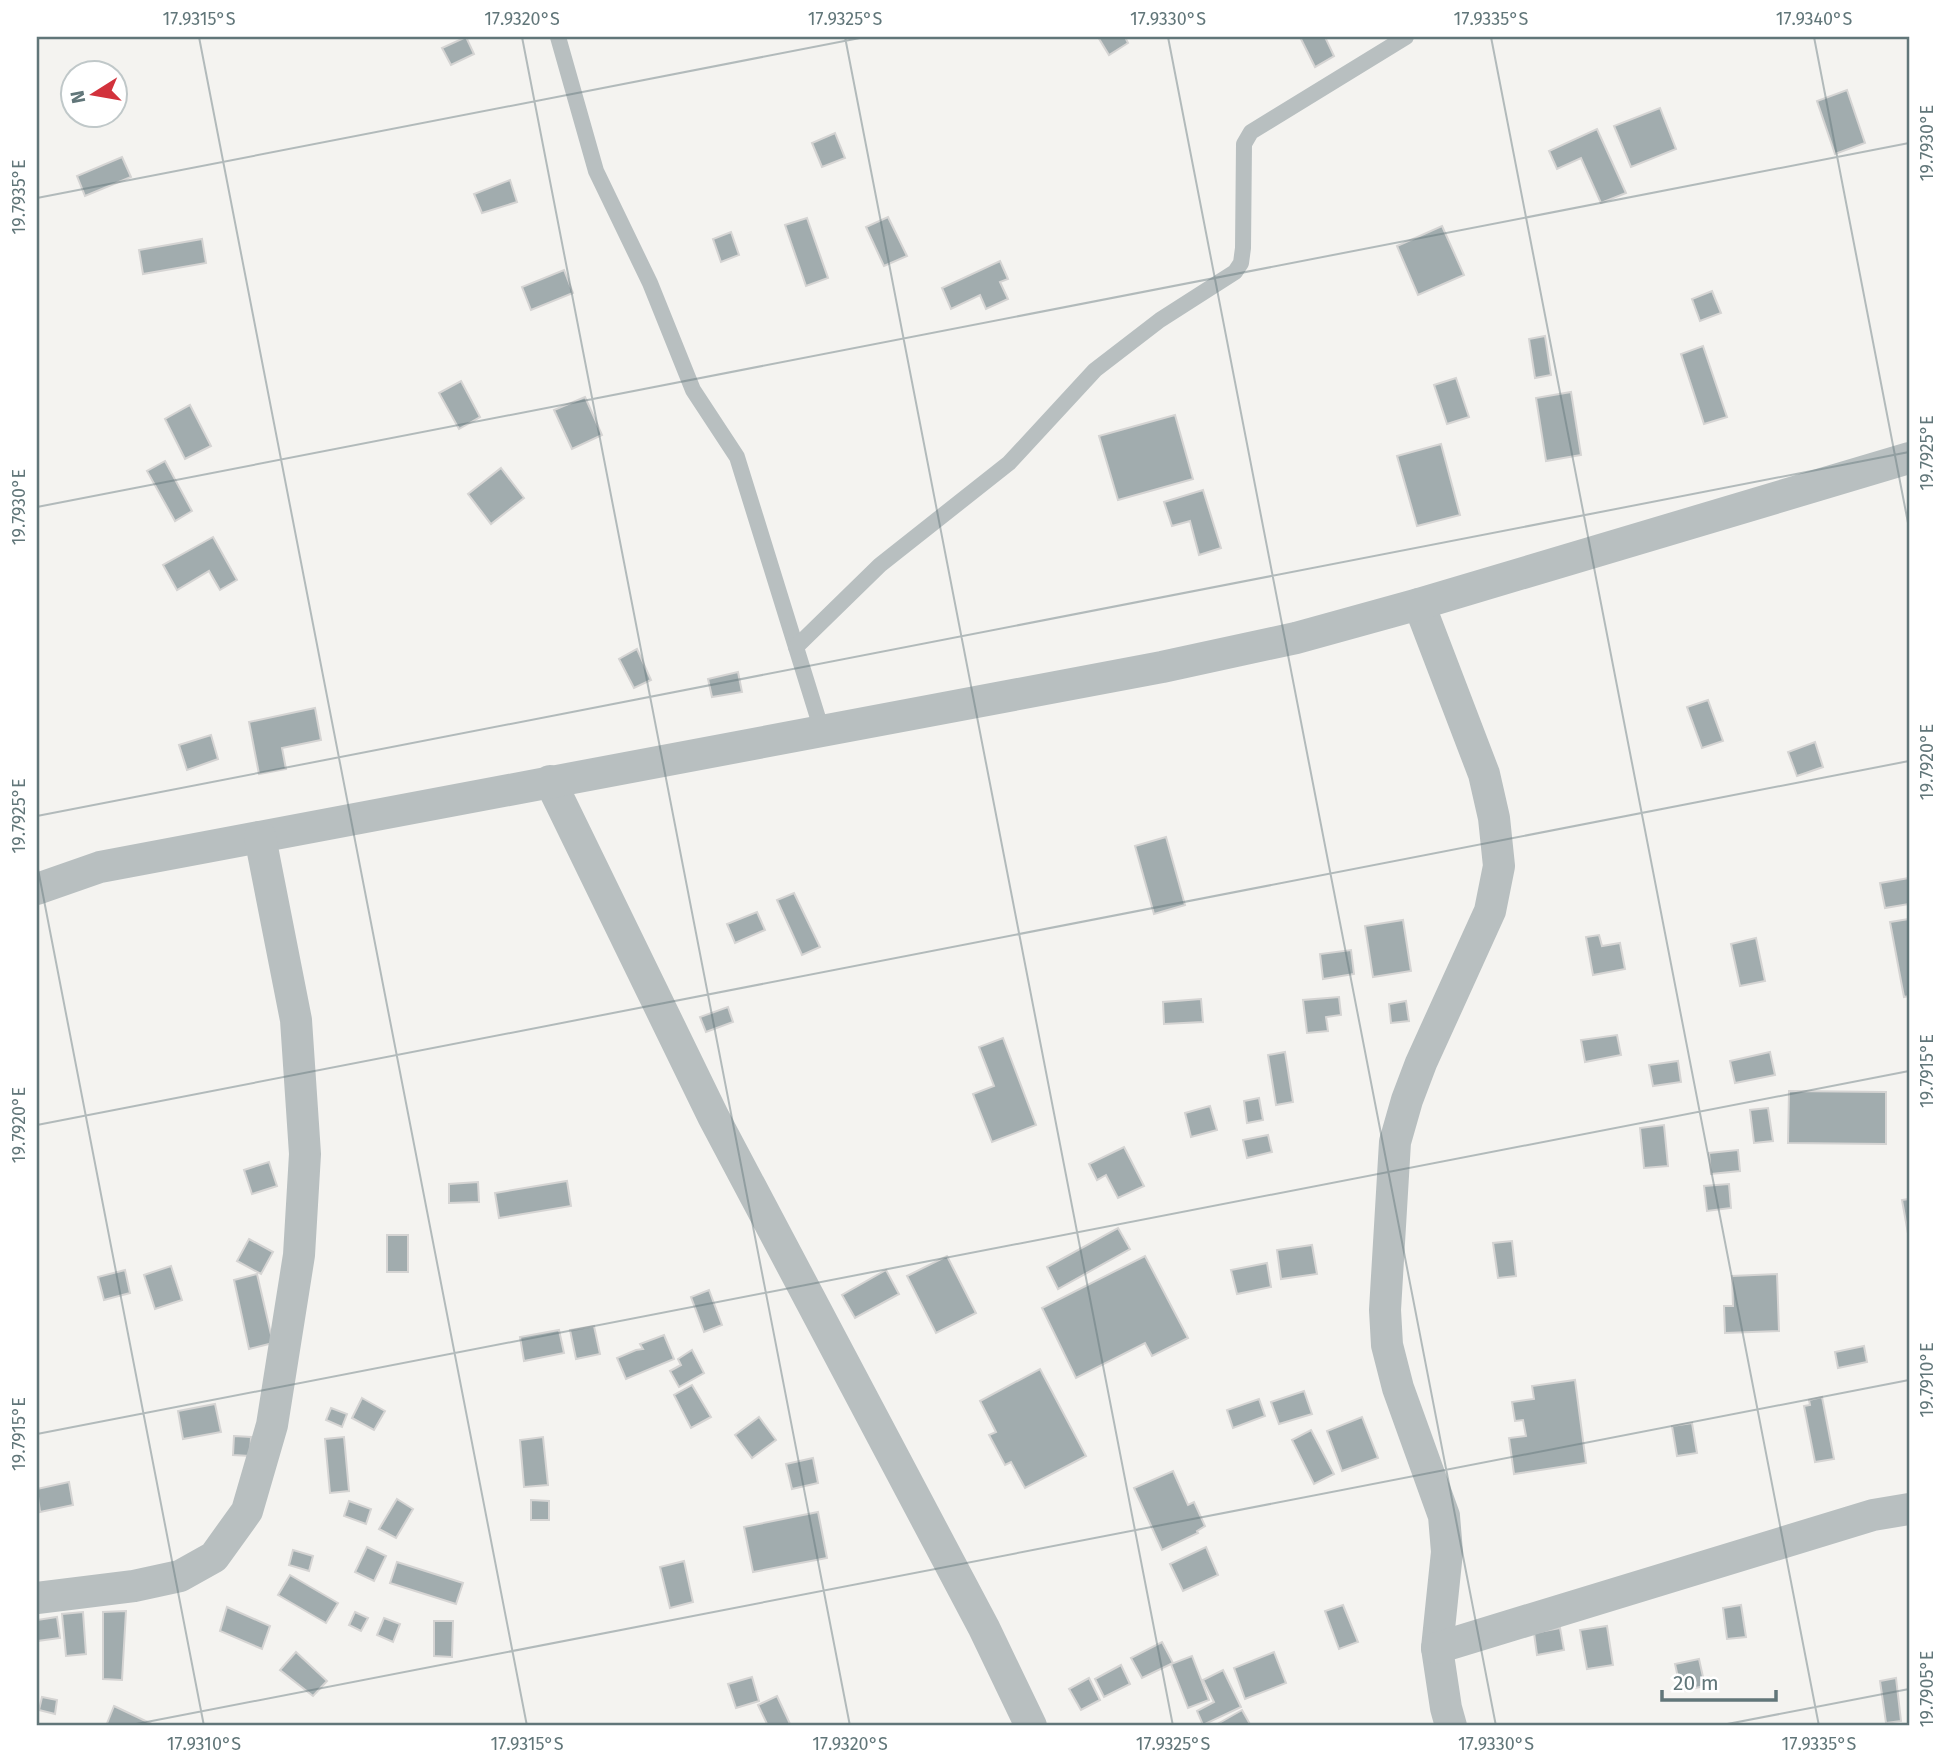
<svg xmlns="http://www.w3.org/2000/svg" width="1946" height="1763" font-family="'Fira Sans',sans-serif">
<rect width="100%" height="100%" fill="#f4f3f0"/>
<g fill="#a1acae" stroke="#d5d4d3" stroke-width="2">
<polygon points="466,37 474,54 451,65 442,48"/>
<polygon points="1098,37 1125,37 1128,43 1109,55"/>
<polygon points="1300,37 1325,37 1334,56 1315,67"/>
<polygon points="1847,90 1865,143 1835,154 1817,101"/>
<polygon points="1660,108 1676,149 1631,167 1614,126"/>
<polygon points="1597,129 1626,193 1601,203 1581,158 1557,169 1549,151"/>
<polygon points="835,133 845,158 822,167 812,143"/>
<polygon points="122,157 131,177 85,196 77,176"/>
<polygon points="510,180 517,202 482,213 474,194"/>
<polygon points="888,217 907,256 884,266 866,227"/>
<polygon points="807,218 828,278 806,286 785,225"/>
<polygon points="1442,226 1464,275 1418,295 1397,246"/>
<polygon points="731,232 739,255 721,262 713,239"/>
<polygon points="202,239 206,263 143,274 139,250"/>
<polygon points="1000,261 1008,279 1000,282 1008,299 986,309 980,295 951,309 942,288"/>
<polygon points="564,270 573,293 531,310 522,287"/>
<polygon points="1712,291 1721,313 1700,321 1692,299"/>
<polygon points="1545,336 1551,375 1535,378 1529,339"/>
<polygon points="1703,346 1727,417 1704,424 1681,354"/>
<polygon points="1456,378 1469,417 1447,424 1434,385"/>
<polygon points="461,381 480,417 459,429 439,393"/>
<polygon points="1571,392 1581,455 1546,461 1536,398"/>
<polygon points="585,397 602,435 572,449 554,410"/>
<polygon points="190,405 211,446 185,459 165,419"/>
<polygon points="1175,415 1193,479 1118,500 1099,436"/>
<polygon points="1441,444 1460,515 1417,526 1397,456"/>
<polygon points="165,461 192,511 175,521 147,471"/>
<polygon points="501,468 524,498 491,524 468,494"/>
<polygon points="1203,490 1221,548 1199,555 1190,521 1172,526 1164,502"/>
<polygon points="213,537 237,580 220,590 209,571 177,590 163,565"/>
<polygon points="637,649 651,680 634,688 619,659"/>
<polygon points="738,672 742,692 712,697 708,679"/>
<polygon points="1708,700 1723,741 1702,748 1687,707"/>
<polygon points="315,708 321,740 282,748 286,769 259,774 249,722"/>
<polygon points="211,735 218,759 187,770 179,745"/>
<polygon points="1815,742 1823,767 1797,776 1788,752"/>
<polygon points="1166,837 1185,905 1154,914 1135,846"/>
<polygon points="1909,878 1909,904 1885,908 1880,883"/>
<polygon points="794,893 820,947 802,955 777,900"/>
<polygon points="757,912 765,930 735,943 727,924"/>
<polygon points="1909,919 1909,996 1904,997 1890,922"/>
<polygon points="1403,920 1411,971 1373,977 1365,926"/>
<polygon points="1599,935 1602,946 1620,943 1625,969 1593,975 1586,937"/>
<polygon points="1756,938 1765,981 1740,986 1731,944"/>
<polygon points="1351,950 1354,974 1323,979 1320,954"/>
<polygon points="1339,997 1341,1015 1326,1017 1328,1031 1307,1033 1303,1000"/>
<polygon points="1201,999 1203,1022 1164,1024 1163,1002"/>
<polygon points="1406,1001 1409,1021 1391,1023 1389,1004"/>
<polygon points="728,1007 733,1022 706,1032 700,1017"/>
<polygon points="1617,1035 1621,1055 1585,1062 1581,1040"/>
<polygon points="1003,1038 1036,1125 992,1142 973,1094 994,1086 979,1047"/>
<polygon points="1285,1052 1293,1102 1276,1105 1268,1055"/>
<polygon points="1770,1052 1775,1075 1735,1083 1730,1061"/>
<polygon points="1678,1061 1681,1082 1653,1086 1649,1065"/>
<polygon points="1789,1091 1886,1092 1886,1144 1788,1143"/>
<polygon points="1259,1098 1263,1120 1247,1123 1244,1101"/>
<polygon points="1210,1106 1217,1130 1191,1137 1185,1113"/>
<polygon points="1768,1108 1773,1141 1754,1143 1750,1110"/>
<polygon points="1664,1125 1668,1166 1644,1168 1640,1128"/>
<polygon points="1268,1135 1272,1152 1247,1158 1243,1140"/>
<polygon points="1124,1147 1144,1186 1118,1198 1106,1175 1097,1180 1089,1164"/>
<polygon points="1738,1150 1740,1171 1711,1174 1709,1153"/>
<polygon points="269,1162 277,1186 252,1194 244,1170"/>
<polygon points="567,1181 571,1206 499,1218 495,1193"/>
<polygon points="478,1182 479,1202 449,1203 449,1184"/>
<polygon points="1729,1184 1731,1208 1707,1211 1704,1186"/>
<polygon points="1909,1199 1909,1239 1902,1200"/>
<polygon points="1118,1228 1130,1249 1058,1289 1047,1267"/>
<rect x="387" y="1235" width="21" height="37"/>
<polygon points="249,1239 273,1252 261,1274 237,1261"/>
<polygon points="1512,1241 1516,1276 1498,1278 1493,1243"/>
<polygon points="1312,1245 1317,1274 1281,1279 1277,1250"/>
<polygon points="947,1256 976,1313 936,1333 907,1276"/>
<polygon points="1145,1256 1188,1338 1152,1356 1145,1343 1076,1378 1042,1308"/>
<polygon points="1267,1263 1271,1287 1237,1294 1231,1270"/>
<polygon points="171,1266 182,1300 155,1309 144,1275"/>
<polygon points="125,1270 130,1293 104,1300 98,1277"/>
<polygon points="886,1270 899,1294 855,1318 842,1295"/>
<polygon points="257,1274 273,1343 249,1349 234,1280"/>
<polygon points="1777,1274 1779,1331 1725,1333 1724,1306 1733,1306 1732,1276"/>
<polygon points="709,1290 722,1325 704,1332 691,1297"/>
<polygon points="594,1326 600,1354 576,1359 570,1330"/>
<polygon points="559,1330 564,1353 524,1361 520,1337"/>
<polygon points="664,1335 674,1359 626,1379 617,1358 636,1350 643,1349 640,1344"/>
<polygon points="1864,1346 1867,1362 1838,1368 1835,1352"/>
<polygon points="692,1350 704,1373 679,1387 670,1371 681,1365 678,1359"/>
<polygon points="1040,1369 1086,1456 1025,1488 1011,1462 1005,1465 989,1435 996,1432 980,1401"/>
<polygon points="1575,1380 1586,1463 1514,1474 1509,1438 1526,1436 1523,1420 1515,1421 1512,1402 1534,1399 1532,1386"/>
<polygon points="692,1385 711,1417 691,1428 674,1395"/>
<polygon points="1304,1391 1312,1414 1279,1424 1271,1402"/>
<polygon points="1822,1397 1834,1459 1815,1462 1804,1406 1810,1405 1809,1400"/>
<polygon points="362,1398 385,1411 374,1430 352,1418"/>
<polygon points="1259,1399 1265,1416 1233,1428 1227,1410"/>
<polygon points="215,1404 221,1432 183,1439 178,1411"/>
<polygon points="331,1408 347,1414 342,1427 326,1420"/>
<polygon points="759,1417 776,1440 752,1458 735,1435"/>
<polygon points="1362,1417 1378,1458 1342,1471 1327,1431"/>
<polygon points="1692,1423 1697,1453 1677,1456 1672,1426"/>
<polygon points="1311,1430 1334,1474 1314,1484 1292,1440"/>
<polygon points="234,1436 251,1437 250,1456 233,1455"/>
<polygon points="344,1437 349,1491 330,1493 325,1439"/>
<polygon points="543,1437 548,1485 524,1487 520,1440"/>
<polygon points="813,1458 818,1483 792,1489 786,1464"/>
<polygon points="1173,1471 1188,1505 1194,1502 1205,1526 1197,1531 1198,1533 1162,1550 1134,1488"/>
<polygon points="69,1482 73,1505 40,1512 37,1489"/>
<polygon points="397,1499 413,1509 396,1538 379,1529"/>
<polygon points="531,1500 549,1501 549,1520 531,1520"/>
<polygon points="349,1501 371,1509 366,1524 344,1516"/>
<polygon points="818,1512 827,1558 753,1572 744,1527"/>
<polygon points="367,1547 386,1556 374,1581 355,1572"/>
<polygon points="1206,1547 1218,1575 1183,1591 1170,1564"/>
<polygon points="293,1550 313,1556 309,1571 289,1565"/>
<polygon points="684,1561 693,1602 670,1608 660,1567"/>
<polygon points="397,1562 463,1583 456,1604 390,1583"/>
<polygon points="290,1575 338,1603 326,1623 278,1595"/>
<polygon points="1343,1605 1358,1642 1339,1649 1325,1611"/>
<polygon points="1741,1605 1746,1637 1727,1639 1723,1608"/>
<polygon points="227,1607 270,1626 262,1649 220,1631"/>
<polygon points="126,1611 122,1680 103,1679 103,1612"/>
<polygon points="83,1612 86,1654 66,1656 62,1614"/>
<polygon points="355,1612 368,1618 361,1631 349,1625"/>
<polygon points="57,1617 60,1638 37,1641 37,1620"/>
<polygon points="384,1618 400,1624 393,1642 377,1635"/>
<polygon points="434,1621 453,1621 452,1657 434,1656"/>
<polygon points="1607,1626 1613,1665 1587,1669 1580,1630"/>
<polygon points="1560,1628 1564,1650 1537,1655 1534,1633"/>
<polygon points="1162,1642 1173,1663 1142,1678 1131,1658"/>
<polygon points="296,1652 327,1681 313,1696 280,1670"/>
<polygon points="1274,1652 1286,1683 1245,1699 1234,1668"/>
<polygon points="1192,1656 1209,1700 1188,1708 1171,1664"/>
<polygon points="1699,1659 1705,1686 1681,1691 1675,1664"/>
<polygon points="1121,1665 1130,1684 1104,1697 1095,1679"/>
<polygon points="1223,1670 1241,1707 1203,1725 1197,1711 1214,1702 1203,1680"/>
<polygon points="752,1677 759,1701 736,1708 728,1684"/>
<polygon points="1089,1678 1100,1700 1081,1710 1069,1689"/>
<polygon points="1896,1678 1901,1721 1886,1723 1880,1681"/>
<polygon points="777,1696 791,1726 768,1726 758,1705"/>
<polygon points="42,1697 57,1700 55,1714 39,1710"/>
<polygon points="114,1706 156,1726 106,1726"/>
<polygon points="1242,1710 1251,1726 1214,1726"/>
</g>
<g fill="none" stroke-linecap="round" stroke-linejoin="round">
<g stroke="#b8bfc0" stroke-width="16">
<polyline points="558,37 596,171 650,283 693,390 737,457 822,731"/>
<polyline points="796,647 880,565 1009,463 1095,370 1160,320 1235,272 1241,263 1243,248 1244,144 1251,132 1406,37"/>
</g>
<g stroke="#b8bfc0" stroke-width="32">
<polyline points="1419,604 1484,774 1494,818 1499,866 1490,911 1421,1063 1407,1100 1395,1142 1385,1310 1387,1345 1398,1388 1444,1516 1447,1552 1437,1648 1446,1708 1451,1726"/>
<polyline points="550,781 713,1116 984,1628 1031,1726"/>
<polyline points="37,889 100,867 1162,667 1296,638 1419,604 1909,458"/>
<polyline points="37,1598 134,1586 180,1576 214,1557 247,1511 272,1425 299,1255 305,1154 296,1020 260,837"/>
<polyline points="1437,1648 1873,1515 1909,1509"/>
</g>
</g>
<path fill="none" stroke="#617679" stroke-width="2" stroke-opacity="0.45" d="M199,37L527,1726M522,37L850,1726M845,37L1173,1726M1168,37L1496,1726M1491,37L1819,1726M1814,37L1909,528M37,198L865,37M37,507L1909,143M37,816L1909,452M37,864L204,1726M37,1125L1909,761M37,1434L1909,1071M126,1726L1909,1380M1717,1726L1909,1689"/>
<rect width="1946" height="1763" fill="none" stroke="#ffffff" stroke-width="77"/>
<g transform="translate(94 94) rotate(259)"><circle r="33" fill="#ffffff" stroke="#c0c8c9" stroke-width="2"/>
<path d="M0-5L12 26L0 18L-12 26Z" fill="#d2323c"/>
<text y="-10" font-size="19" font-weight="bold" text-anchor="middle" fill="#617679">N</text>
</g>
<path d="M1662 1690v10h114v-10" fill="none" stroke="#617679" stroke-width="3.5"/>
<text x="1673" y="1690" font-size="21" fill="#617679" stroke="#ffffff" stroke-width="5" paint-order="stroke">20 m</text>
<rect x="38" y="38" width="1870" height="1686" fill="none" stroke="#617679" stroke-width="2.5"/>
<g font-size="18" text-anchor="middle" fill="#617679">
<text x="199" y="25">17.9315°S</text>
<text x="522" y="25">17.9320°S</text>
<text x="845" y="25">17.9325°S</text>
<text x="1168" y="25">17.9330°S</text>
<text x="1491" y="25">17.9335°S</text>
<text x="1814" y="25">17.9340°S</text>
<text transform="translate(1927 143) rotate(-90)" y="6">19.7930°E</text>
<text transform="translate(19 197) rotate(-90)" y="6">19.7935°E</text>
<text transform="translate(1927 453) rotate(-90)" y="6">19.7925°E</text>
<text transform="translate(19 507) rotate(-90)" y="6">19.7930°E</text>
<text transform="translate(1927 762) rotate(-90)" y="6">19.7920°E</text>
<text transform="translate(19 816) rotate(-90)" y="6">19.7925°E</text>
<text transform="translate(1927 1071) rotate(-90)" y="6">19.7915°E</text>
<text transform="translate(19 1125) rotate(-90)" y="6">19.7920°E</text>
<text transform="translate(1927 1380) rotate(-90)" y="6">19.7910°E</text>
<text transform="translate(19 1434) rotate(-90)" y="6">19.7915°E</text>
<text transform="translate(1927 1689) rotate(-90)" y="6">19.7905°E</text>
<text x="204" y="1750">17.9310°S</text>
<text x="527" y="1750">17.9315°S</text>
<text x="850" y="1750">17.9320°S</text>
<text x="1173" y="1750">17.9325°S</text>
<text x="1496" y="1750">17.9330°S</text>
<text x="1819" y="1750">17.9335°S</text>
</g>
</svg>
